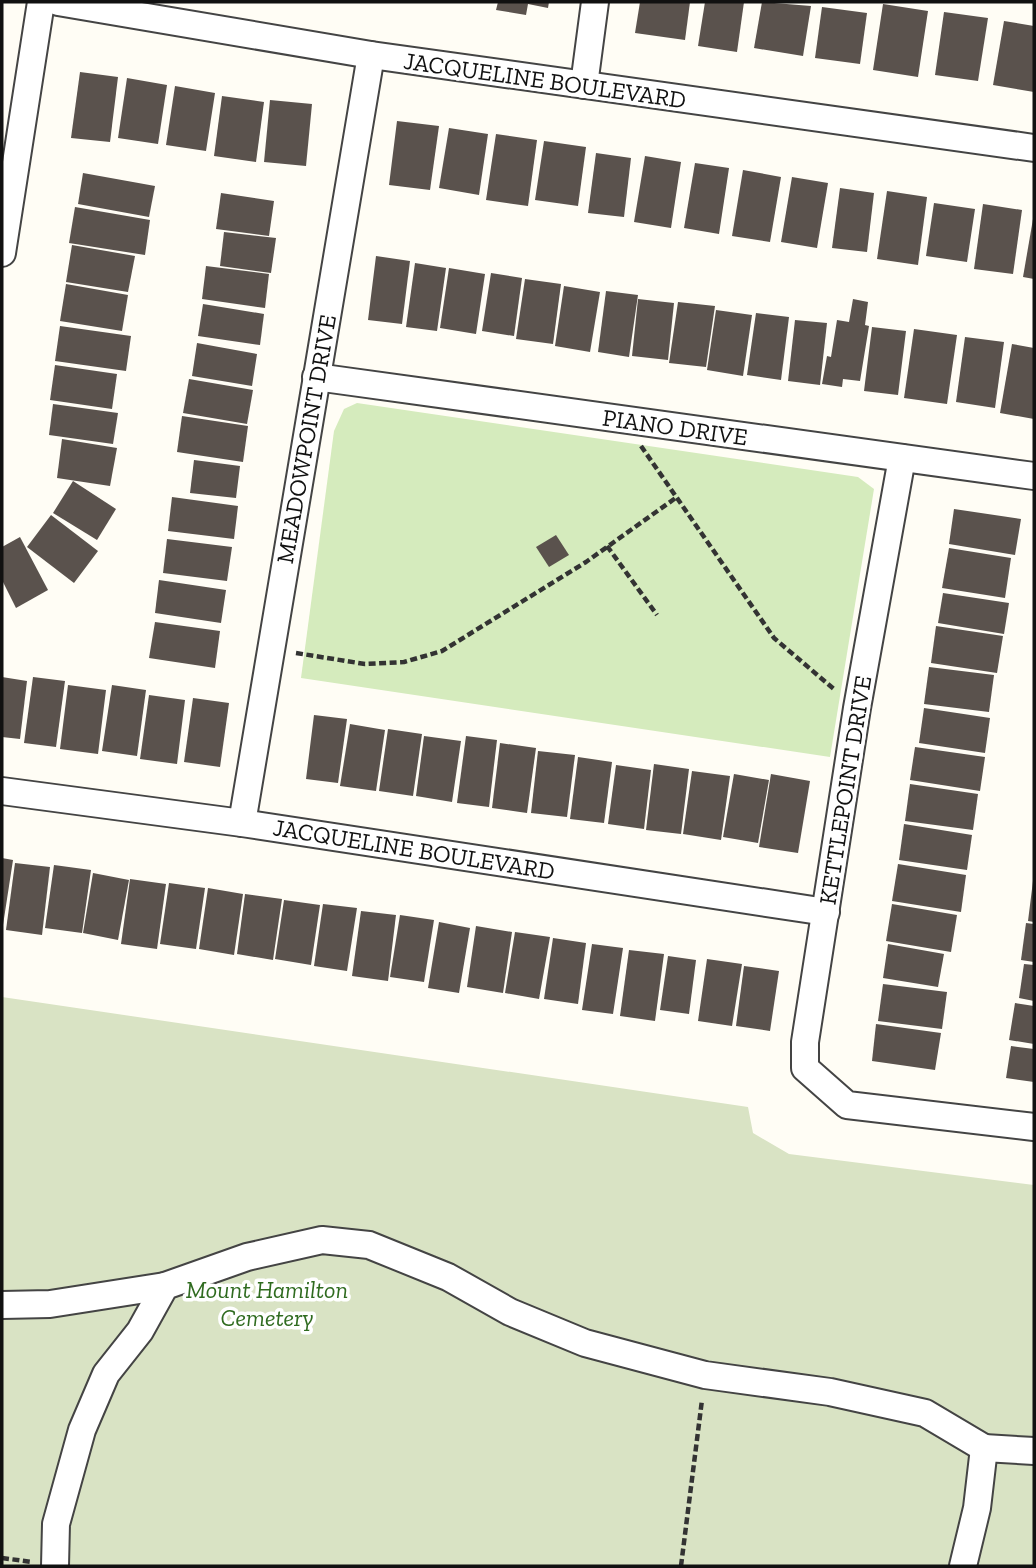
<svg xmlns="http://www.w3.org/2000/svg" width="1036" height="1568" font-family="'Zilla Slab',serif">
<rect width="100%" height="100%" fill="#fffdf5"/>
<polygon fill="#d5ebbd" points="357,403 858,477 874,489 830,757 301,678 334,431 344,409"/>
<polygon fill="#d9e3c4" points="2,997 748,1107 753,1133 789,1154 1034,1185 1034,1566 2,1566"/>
<g fill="#5a524d">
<polygon points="498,2 549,2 548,8 528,4 526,15 496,10"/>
<polygon points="640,2 690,2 685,40 635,33"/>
<polygon points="705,2 744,2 737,52 698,46"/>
<polygon points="762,2 811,6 803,56 754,48"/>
<polygon points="883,4 928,11 918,77 873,70"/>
<polygon points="822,7 867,13 860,64 815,58"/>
<polygon points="944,12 988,18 978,81 935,75"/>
<polygon points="1004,21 1034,26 1034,92 993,85"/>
<polygon points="80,72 118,77 110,142 71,138"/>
<polygon points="127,78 167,85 158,144 118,138"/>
<polygon points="175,86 215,93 206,151 166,145"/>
<polygon points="222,96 264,102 256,162 214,156"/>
<polygon points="270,100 312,104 306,166 264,162"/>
<polygon points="397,121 439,126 430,190 389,185"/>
<polygon points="449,128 488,134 479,195 439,188"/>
<polygon points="496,134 537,140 528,206 486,200"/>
<polygon points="544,141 586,147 578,206 535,200"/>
<polygon points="596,153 631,158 624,217 588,213"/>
<polygon points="645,156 681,162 671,228 634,222"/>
<polygon points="695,163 729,168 719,234 684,228"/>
<polygon points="743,170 781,177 770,242 732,236"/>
<polygon points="83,173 155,186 149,217 78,204"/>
<polygon points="792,177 828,183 817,248 781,242"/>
<polygon points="840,188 874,193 867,252 832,248"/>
<polygon points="887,191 927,197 918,265 877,259"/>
<polygon points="221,193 274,201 269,236 216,229"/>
<polygon points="934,203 975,209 967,262 926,256"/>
<polygon points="983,204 1022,210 1013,274 974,269"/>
<polygon points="75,207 150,220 145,255 69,243"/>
<polygon points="1033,219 1034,219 1034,279 1023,277"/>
<polygon points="224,232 276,238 271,273 220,266"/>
<polygon points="72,245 135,256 128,292 66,282"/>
<polygon points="376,256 410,261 402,324 368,320"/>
<polygon points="415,263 446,268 437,331 406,327"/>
<polygon points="206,266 269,274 265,308 202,299"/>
<polygon points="449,268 485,274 476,334 440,328"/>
<polygon points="491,273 522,278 514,336 482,331"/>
<polygon points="525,279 561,284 553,344 516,339"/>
<polygon points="66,284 128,295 122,331 60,321"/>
<polygon points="564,286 600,292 590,352 555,346"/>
<polygon points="606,291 638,295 629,357 598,352"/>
<polygon points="638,299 674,303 668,360 632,356"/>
<polygon points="853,299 868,302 865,325 869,326 860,381 843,379 842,387 822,384 827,356 831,357 837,320 849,322"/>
<polygon points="678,302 715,306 706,367 669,363"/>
<polygon points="203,304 264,314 260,345 198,336"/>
<polygon points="716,310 752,315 743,376 707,370"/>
<polygon points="756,313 789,317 781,380 747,375"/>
<polygon points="795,320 827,323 820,385 788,381"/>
<polygon points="60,326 131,336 126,371 55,361"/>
<polygon points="872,327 906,331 898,395 864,391"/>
<polygon points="914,329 957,335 947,404 904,398"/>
<polygon points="965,337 1004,342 995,408 956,402"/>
<polygon points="197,343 257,354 252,386 192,376"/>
<polygon points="1012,344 1034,348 1034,419 1000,413"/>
<polygon points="55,365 117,374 112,409 50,400"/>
<polygon points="189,379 253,390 247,424 183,413"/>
<polygon points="53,404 118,413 113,444 49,435"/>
<polygon points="182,416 248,426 243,462 177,452"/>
<polygon points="62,439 117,448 110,486 57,478"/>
<polygon points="194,460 240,466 236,498 190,493"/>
<polygon points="73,481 116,509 97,540 53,513"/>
<polygon points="172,497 238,506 234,539 168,531"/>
<polygon points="954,509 1021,519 1015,555 949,544"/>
<polygon points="51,515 98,551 74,583 27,547"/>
<polygon points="556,535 569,555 549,567 536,547"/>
<polygon points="20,537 48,590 16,608 2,580 2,547"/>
<polygon points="167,539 232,547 227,581 163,573"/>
<polygon points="949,548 1011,558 1005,598 942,588"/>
<polygon points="159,580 226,590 221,623 155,613"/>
<polygon points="943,593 1009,603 1004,634 938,623"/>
<polygon points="155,622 220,631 215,668 149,658"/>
<polygon points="936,626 1003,636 997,673 931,663"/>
<polygon points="929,667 994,675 989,712 924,704"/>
<polygon points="2,677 27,681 20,739 2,737"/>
<polygon points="33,677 65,681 56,747 24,743"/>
<polygon points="68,685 106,690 98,754 60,749"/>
<polygon points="112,685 146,690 137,756 102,751"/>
<polygon points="149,695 185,700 177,764 140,759"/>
<polygon points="193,698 229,703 220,767 184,762"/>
<polygon points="924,708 990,718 985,753 919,743"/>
<polygon points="314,715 347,719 338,783 306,779"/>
<polygon points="350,724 385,730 376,791 340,786"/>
<polygon points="388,729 422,734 413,796 379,791"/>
<polygon points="424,736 461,741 452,802 416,796"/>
<polygon points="466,736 497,740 489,807 457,803"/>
<polygon points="500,743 536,748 527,813 492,808"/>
<polygon points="915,747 985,757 980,791 910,780"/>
<polygon points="538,751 575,755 567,817 531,813"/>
<polygon points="578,757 612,762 604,823 570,819"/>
<polygon points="654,764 689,769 681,834 646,830"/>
<polygon points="616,765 651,770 644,829 608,824"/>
<polygon points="692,771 730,776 721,840 683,834"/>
<polygon points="734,774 769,780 758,843 723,837"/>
<polygon points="771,774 810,781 798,853 759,847"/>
<polygon points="910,784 978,794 973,830 905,821"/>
<polygon points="904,824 972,835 967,870 899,860"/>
<polygon points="2,858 13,860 3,925 2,924"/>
<polygon points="15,863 50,867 42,935 6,930"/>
<polygon points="898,864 966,875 961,912 892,901"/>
<polygon points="54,865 91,870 82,933 45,928"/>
<polygon points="93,873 129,880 118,940 83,933"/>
<polygon points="130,879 166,884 157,949 121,944"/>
<polygon points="1033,881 1034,882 1034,922 1028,921"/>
<polygon points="169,883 205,888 196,949 160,944"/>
<polygon points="208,888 243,894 234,955 199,949"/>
<polygon points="245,894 282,899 273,960 237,954"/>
<polygon points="284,900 320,905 311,965 275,959"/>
<polygon points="323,904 357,908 347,971 314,966"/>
<polygon points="892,904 957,915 951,952 886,941"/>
<polygon points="361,911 396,915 388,981 352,976"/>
<polygon points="400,915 434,920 424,982 390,977"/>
<polygon points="439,922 470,928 459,993 428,988"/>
<polygon points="1026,923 1034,924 1034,962 1021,960"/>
<polygon points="476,926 512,932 503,993 467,987"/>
<polygon points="515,932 550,937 539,999 505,993"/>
<polygon points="553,938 586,943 578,1004 544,999"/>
<polygon points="592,944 623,948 613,1014 582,1010"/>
<polygon points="888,944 944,954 938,987 883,978"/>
<polygon points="629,950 664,954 655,1021 620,1016"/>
<polygon points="668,956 696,960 689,1014 660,1010"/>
<polygon points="707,959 742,964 732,1026 698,1021"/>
<polygon points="1024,964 1034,965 1034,1001 1019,998"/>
<polygon points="744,966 779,971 770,1031 736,1026"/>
<polygon points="883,984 947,992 942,1029 878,1021"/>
<polygon points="1015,1003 1034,1006 1034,1044 1009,1040"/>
<polygon points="876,1024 941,1033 935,1070 872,1061"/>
<polygon points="1011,1046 1034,1049 1034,1082 1006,1078"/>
</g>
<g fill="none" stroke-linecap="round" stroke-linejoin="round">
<g stroke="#444" stroke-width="30">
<g id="minor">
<polyline points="58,2 371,55 1034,148"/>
<polyline points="584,85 595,2"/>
<polyline points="2,253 41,2"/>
<polyline points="316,377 1034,476"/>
<polyline points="902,458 857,708 805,1042 805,1068 847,1105 1034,1127"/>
<polyline points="2,791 242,823 826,912"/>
<polyline points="242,823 371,55"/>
<polyline points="2,1305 50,1304 165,1286"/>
<polyline points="984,1448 1034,1451"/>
<polyline points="55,1566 56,1524 82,1430 106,1374 140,1331 165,1286 247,1257 322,1240 369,1245 448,1277 510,1312 585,1343 705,1375 830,1392 925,1413 984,1448 977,1508 963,1566"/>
</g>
</g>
<g stroke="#333" stroke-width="4.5" stroke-dasharray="7 3.5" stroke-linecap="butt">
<polyline points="641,446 774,638 835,690"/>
<polyline points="607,546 657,615"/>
<polyline points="296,653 365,664 404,662 442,651 586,562 677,497"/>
<polyline points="2,1558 32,1562"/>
<polyline points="681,1566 702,1400"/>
</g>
<use href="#minor" stroke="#fff" stroke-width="26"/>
</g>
<g text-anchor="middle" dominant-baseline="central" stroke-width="7" stroke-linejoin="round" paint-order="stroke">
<g font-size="24" fill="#111" stroke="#fff">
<text transform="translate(545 80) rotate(8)">JACQUELINE BOULEVARD</text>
<text transform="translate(675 427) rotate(8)">PIANO DRIVE</text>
<text transform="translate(306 439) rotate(-80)">MEADOWPOINT DRIVE</text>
<text transform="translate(845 790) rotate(-81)">KETTLEPOINT DRIVE</text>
<text transform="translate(414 849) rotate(9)">JACQUELINE BOULEVARD</text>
</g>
<g font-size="24" font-style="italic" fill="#2f6b1f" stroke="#fff">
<text x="267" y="1289">Mount Hamilton<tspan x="267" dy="28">Cemetery</tspan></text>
</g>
</g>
<rect width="1036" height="1568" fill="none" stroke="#111111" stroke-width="7"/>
</svg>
